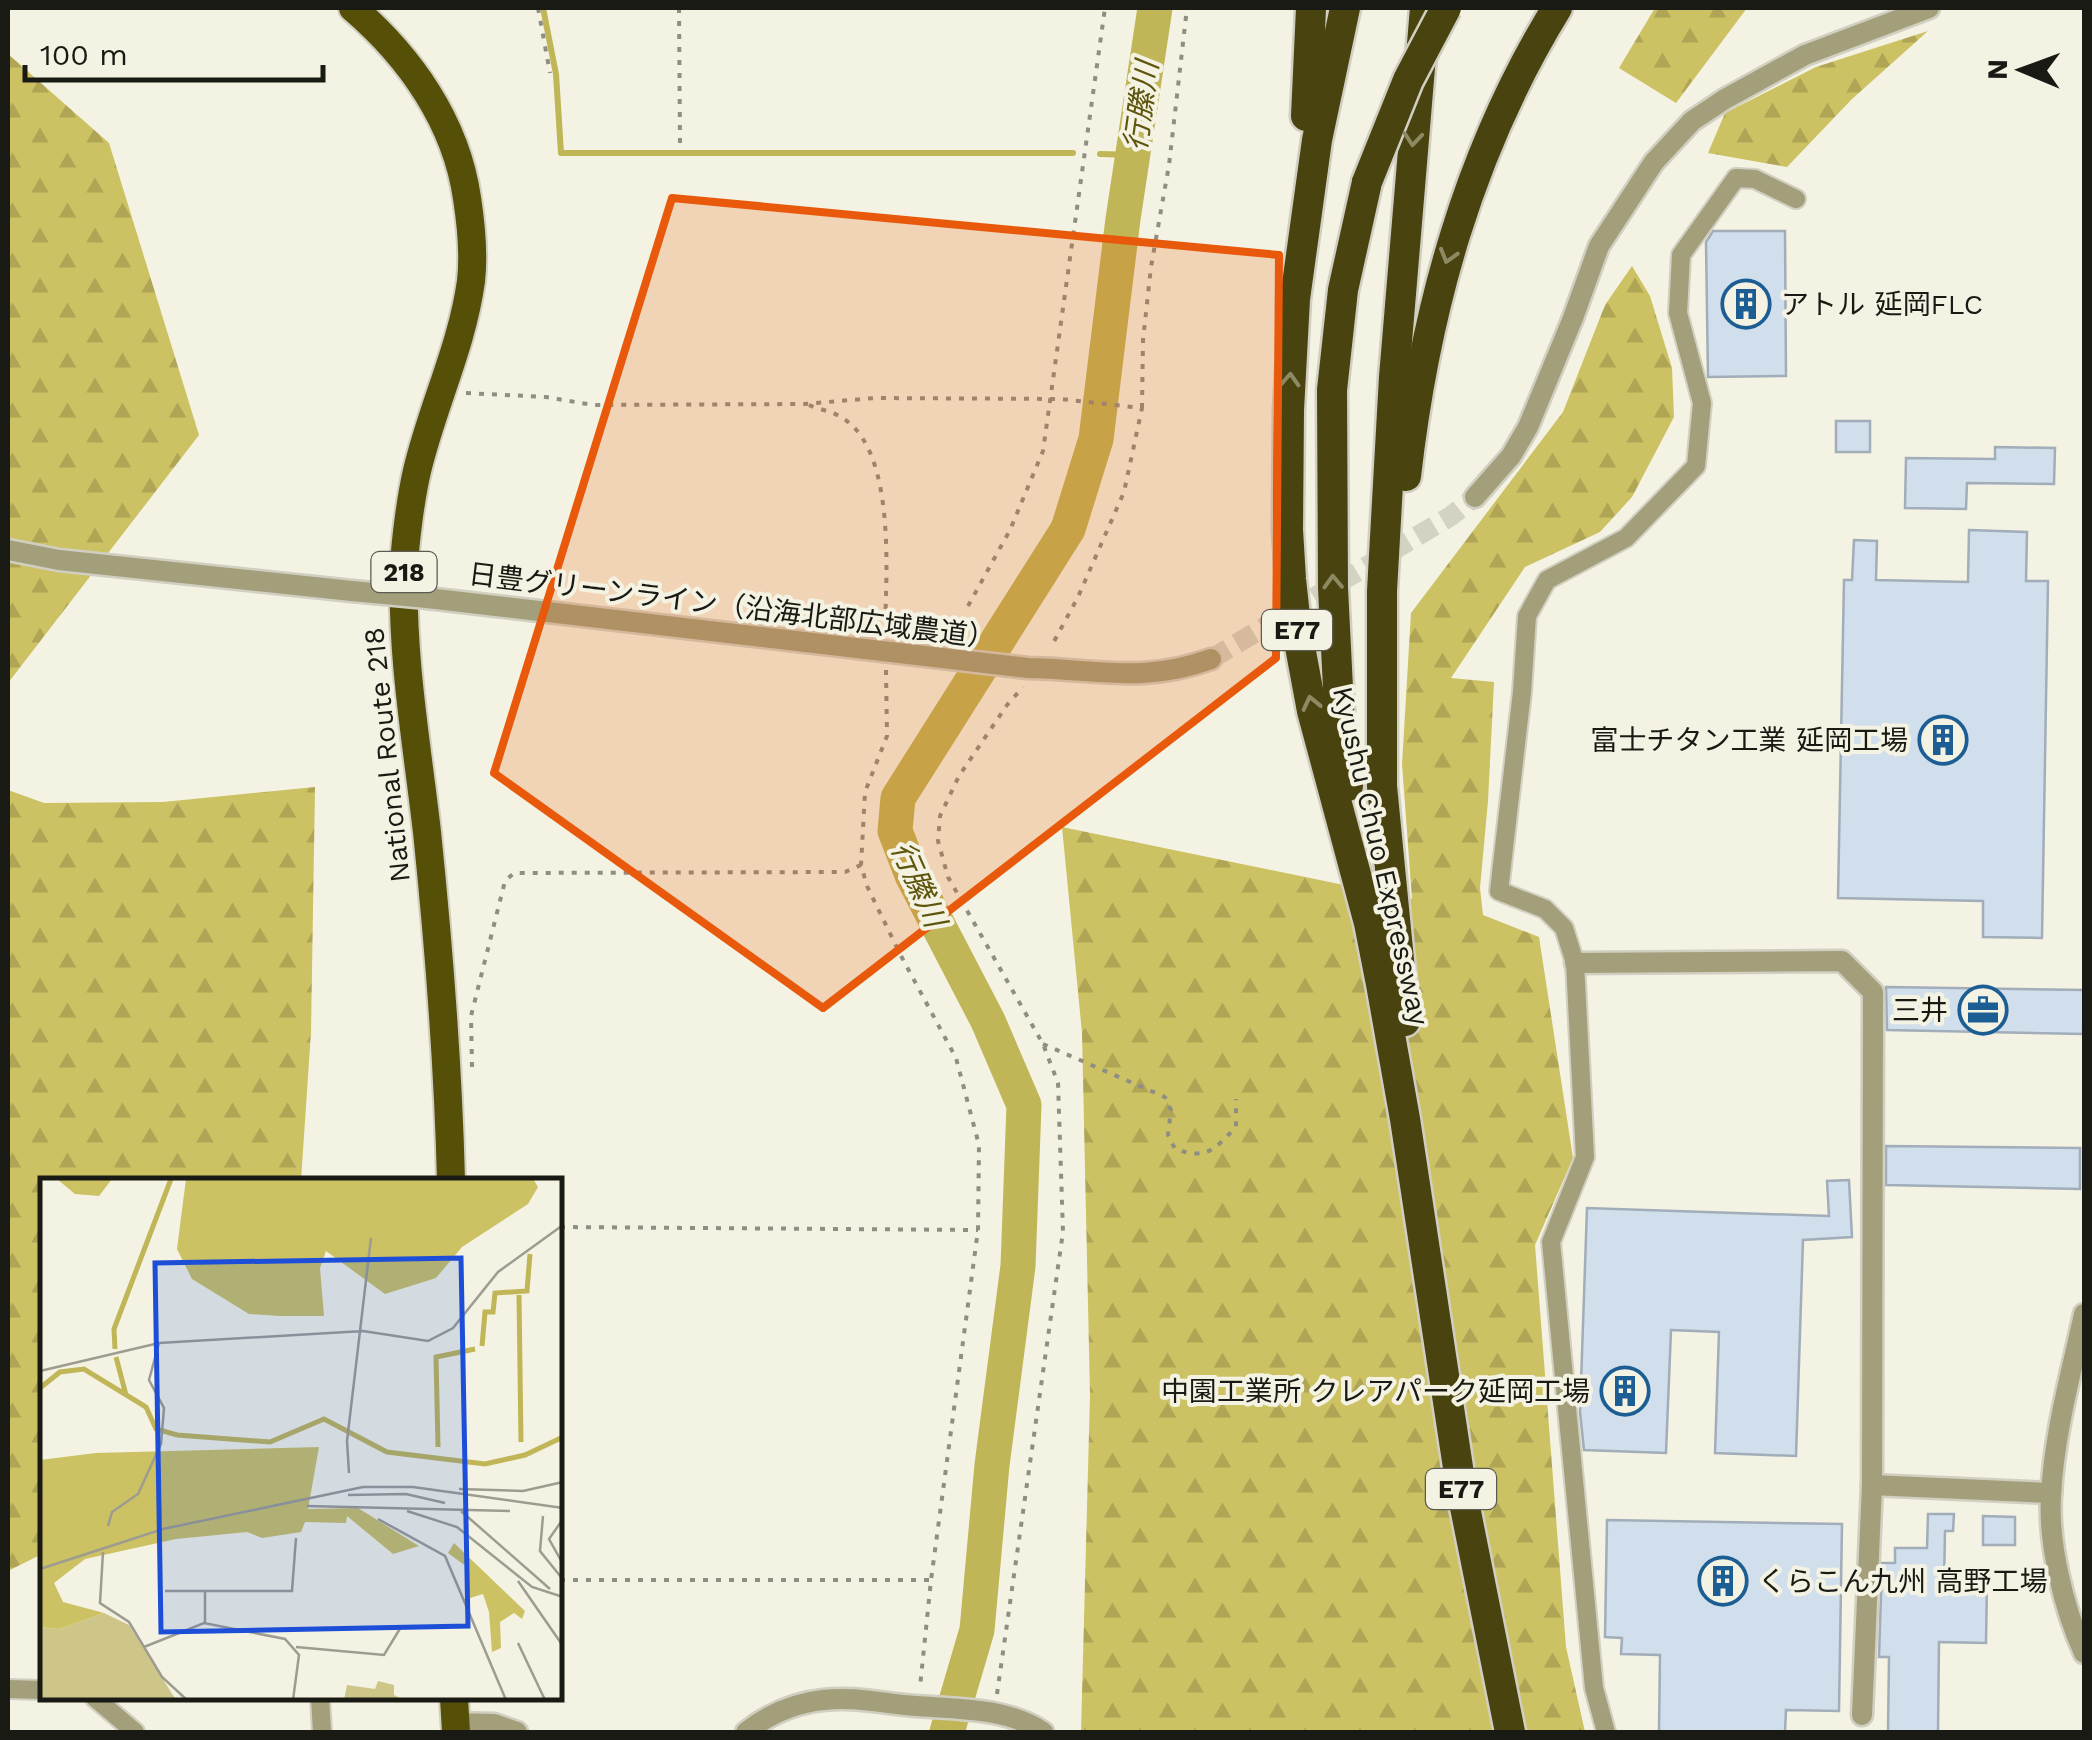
<svg xmlns="http://www.w3.org/2000/svg" width="2092" height="1740" font-family="'Work Sans','Noto Sans JP',sans-serif">
<defs>
<pattern id="forest-firs" width="22" height="20" patternUnits="userSpaceOnUse" patternTransform="scale(2.5)"><rect width="22" height="20" fill="#ccc163"/><path d="M5 1l3.5 6h-7zM16 11l3.5 6h-7z" fill="#afa555"/></pattern>
</defs>
<rect width="100%" height="100%" fill="#f4f2e2"/>
<g fill="url(#forest-firs)">
<polygon points="1655,8 1747,8 1676,103 1619,68"/>
<polygon points="1928,31 1852,99 1787,167 1708,153 1725,113 1816,67"/>
<polygon points="8,54 109,143 199,435 8,683"/>
<polygon points="1632,266 1650,296 1672,368 1674,417 1632,497 1600,532 1525,567 1451,678 1494,682 1488,801 1480,888 1483,915 1539,937 1573,1158 1535,1245 1566,1647 1585,1732 1081,1732 1090,1395 1082,1033 1062,827 1412,899 1402,764 1411,613 1563,412 1605,305"/>
<polygon points="315,787 311,1032 301,1180 42,1180 42,1554 8,1571 8,790 44,803 163,802"/>
</g>
<g fill="none" stroke-linecap="round" stroke-linejoin="round">
<g stroke="#c0b557" stroke-width="6">
<polyline points="543,8 556,74 561,153 1073,153"/>
<polyline points="1100,154 1133,155"/>
</g>
<polyline stroke="#c0b557" stroke-width="35" points="947,1732 977,1630 992,1465 1018,1266 1024,1105 988,1021 912,875 895,831 898,798 1068,529 1096,439 1123,219 1155,8"/>
</g>
<g fill="#d1deeb" stroke="#a1adb9" stroke-width="2.5">
<polygon points="1713,231 1785,231 1786,376 1708,377 1706,242"/>
<rect x="1836" y="421" width="34" height="31"/>
<polygon points="1995,447 2055,448 2054,484 1967,483 1966,509 1905,508 1906,458 1995,459"/>
<polygon points="1969,530 2027,532 2026,581 2048,581 2042,938 1983,937 1983,901 1838,898 1844,580 1852,580 1854,540 1877,541 1876,580 1968,582"/>
<polygon points="1886,987 2084,990 2083,1034 1887,1030"/>
<polygon points="1886,1146 2080,1148 2080,1189 1886,1185"/>
<polygon points="1849,1180 1852,1237 1803,1240 1796,1456 1715,1453 1719,1332 1671,1330 1666,1453 1584,1450 1580,1412 1587,1208 1829,1216 1827,1181"/>
<polygon points="1928,1514 1954,1514 1953,1531 1945,1531 1944,1582 1987,1582 1986,1643 1939,1642 1938,1732 1888,1732 1889,1657 1879,1657 1882,1563 1895,1563 1895,1548 1927,1548"/>
<polygon points="1983,1516 2015,1517 2015,1545 1983,1545"/>
<polygon points="1607,1520 1842,1524 1839,1711 1786,1710 1785,1732 1659,1732 1660,1655 1621,1654 1622,1638 1605,1637"/>
</g>
<g fill="none" stroke-linecap="round" stroke-linejoin="round">
<polyline stroke="#d3d2c3" stroke-width="20" stroke-dasharray="20 10" stroke-linecap="butt" points="1211,659 1451,516 1475,497"/>
<g stroke="#d1cfc1" stroke-width="22">
<g id="minor">
<polyline points="8,1689 42,1690"/>
<polyline points="95,1698 135,1732"/>
<polyline points="320,1698 322,1732"/>
<polyline points="1606,1732 1594,1688 1551,1242 1585,1157 1575,963 1564,928 1545,909 1499,891 1522,692 1527,616 1547,580 1626,538 1696,466 1702,403 1678,313 1681,255 1736,178 1755,179 1796,199"/>
</g>
</g>
<g stroke="#d1cfc1" stroke-width="25">
<g id="tertiary">
<polyline points="1475,497 1511,456 1528,427 1573,318 1599,246 1654,162 1692,121 1725,99 1805,55 1929,8"/>
<polyline points="8,550 59,560 352,591"/>
<path d="M427,598L1028,668C1097,669 1142,684 1211,659"/>
<polyline points="1575,963 1842,961 1873,992 1872,1485 1862,1715"/>
<path d="M2084,1314C2071,1374 2054,1434 2051,1496C2048,1544 2064,1609 2084,1653"/>
<polyline points="1872,1485 2051,1493"/>
<polyline points="455,1723 494,1724 517,1732"/>
<path d="M746,1732C769,1714 794,1703 823,1700C854,1696 885,1704 916,1706C958,1709 1008,1708 1043,1732"/>
</g>
</g>
<g stroke="#d1cfc1" stroke-width="32">
<g id="trunk">
<path d="M353,8C410,57 456,122 467,198C471,224 474,255 471,281C462,347 432,407 417,471C411,497 405,541 404,568C401,656 417,745 427,832C439,948 448,1063 451,1180"/>
<polyline points="454,1698 456,1732"/>
</g>
</g>
<g stroke="#d1cfc1" stroke-width="35">
<g id="motorway">
<polyline points="1345,8 1317,140 1295,299 1289,410 1288,530 1291,579 1296,625 1312,711 1369,923 1381,984 1405,1119 1461,1487 1510,1732"/>
<polyline points="1306,116 1311,8"/>
<path d="M1406,476C1425,310 1469,151 1557,8"/>
<polyline points="1348,786 1340,728 1333,588 1332,390 1343,290 1367,182"/>
<polyline points="1405,1021 1382,786 1382,591 1394,377 1425,8"/>
</g>
</g>
<g stroke="#8f8e83" stroke-width="4" stroke-dasharray="5 8" stroke-linecap="butt">
<polyline points="538,8 550,73"/>
<polyline points="679,8 680,144"/>
<polyline points="466,393 546,397 593,405 804,404 875,398 1061,399 1142,408 1124,492 1078,597 1051,647"/>
<path d="M809,405C818,409 830,411 839,416C897,446 886,575 885,630"/>
<polyline points="1142,408 1143,340 1151,267 1169,165 1187,8"/>
<polyline points="968,606 1010,530 1043,451 1105,8"/>
<polyline points="886,670 887,736 865,792 861,865 867,886 900,954 956,1058 979,1145 978,1230 931,1580 920,1687"/>
<path d="M1043,1044L1165,1097L1171,1110L1168,1135L1175,1149C1207,1160 1214,1150 1236,1127V1099"/>
<polyline points="472,1067 471,1016 505,881 514,873 845,872 861,865"/>
<polyline points="560,1227 978,1230"/>
<polyline points="560,1580 931,1580"/>
<polyline points="997,1694 1063,1232 1058,1083 1043,1044 948,877 938,841 940,816 959,776 1007,705 1023,687"/>
</g>
<use href="#minor" stroke="#a39f7a" stroke-width="18"/>
<use href="#tertiary" stroke="#a39f7a" stroke-width="20"/>
<use href="#trunk" stroke="#564f08" stroke-width="28"/>
<use href="#motorway" stroke="#49430f" stroke-width="30"/>
<g stroke="#d1cfc1" stroke-width="25" stroke-linecap="butt">
<polyline id="tertiary-bridge" points="352,591 427,598"/>
</g>
<g stroke="#d1cfc1" stroke-width="35" stroke-linecap="butt">
<polyline id="motorway-bridge" points="1367,182 1408,80 1446,8"/>
</g>
<use href="#tertiary-bridge" stroke="#a39f7a" stroke-width="20"/>
<use href="#motorway-bridge" stroke="#49430f" stroke-width="30"/>
</g>
<defs><path id="oneway-chevron" d="M-2-3.5L2.5 0L-2 3.5" fill="none" stroke-width="1.6" stroke-linecap="round" stroke-linejoin="round" transform="scale(2.5)"/></defs>
<g stroke="#8d8963">
<use href="#oneway-chevron" transform="translate(1413 139) rotate(95)"/>
<use href="#oneway-chevron" transform="translate(1448 256) rotate(106)"/>
<use href="#oneway-chevron" transform="translate(1290 380) rotate(-87)"/>
<use href="#oneway-chevron" transform="translate(1333 582) rotate(-92)"/>
<use href="#oneway-chevron" transform="translate(1311 703) rotate(-103)"/>
</g>
<path fill="#e8590c" fill-opacity="0.2" stroke="#e8590c" stroke-width="8" stroke-linejoin="round" d="M672,198L1279,255L1276,658L823,1008L494,773Z"/>
<defs>
<g id="building-ring" transform="scale(2.5)"><circle r="9.5" fill="#f4f2e2" stroke="#1c5e94" stroke-width="1.5"/><path d="M-4-6H4V6H1V3H-1V6H-4ZM-2.5-4.3h1.7v1.8h-1.7ZM.8-4.3h1.7v1.8H.8ZM-2.5-1h1.7V.8h-1.7ZM.8-1h1.7V.8H.8Z" fill="#1c5e94"/></g>
<g id="office-ring" transform="scale(2.5)"><circle r="9.5" fill="#f4f2e2" stroke="#1c5e94" stroke-width="1.5"/><path d="M-6-3h4V-5.5h4V-3h4V5H-6ZM-1-4.5V-3h2v-1.5ZM-6 0V1H6V0Z" fill="#1c5e94"/></g>
</defs>
<g fill-rule="evenodd">
<use href="#building-ring" x="1746" y="304"/>
<use href="#building-ring" x="1943" y="740"/>
<use href="#office-ring" x="1983" y="1010"/>
<use href="#building-ring" x="1625" y="1391"/>
<use href="#building-ring" x="1723" y="1581"/>
</g>
<g text-anchor="middle" dominant-baseline="central" stroke-width="8" stroke-linejoin="round" paint-order="stroke">
<g fill="#f4f2e2" stroke="#5b5b52" stroke-width="2.5">
<rect x="371.5" y="552" width="65" height="40" rx="8"/>
<rect x="1262" y="610" width="70" height="40" rx="8"/>
<rect x="1426" y="1469" width="70" height="40" rx="8"/>
</g>
<g font-size="25" font-weight="bold" fill="#1a1a14">
<text x="404" y="572">218</text>
<text x="1297" y="630">E77</text>
<text x="1461" y="1489">E77</text>
</g>
<g font-size="28" fill="#1a1a14" stroke="#f4f2e2" text-anchor="end">
<text x="1781" y="304" text-anchor="start">アトル 延岡FLC</text>
<text x="1908" y="740">富士チタン工業 延岡工場</text>
<text x="1948" y="1010">三井</text>
<text x="1590" y="1391">中園工業所 クレアパーク延岡工場</text>
<text x="1758" y="1581" text-anchor="start">くらこん九州 高野工場</text>
</g>
<g font-size="28" fill="#1a1a14" stroke="#f4f2e2">
<text transform="translate(732 606) rotate(7)">日豊グリーンライン（沿海北部広域農道）</text>
<text transform="translate(387 755) rotate(-96)">National Route 218</text>
<text transform="translate(1381 856) rotate(77)">Kyushu Chuo Expressway</text>
</g>
<g font-size="30" font-style="italic" fill="#5e560d" stroke="#f4f2e2">
<text transform="translate(1141 106) rotate(-82)">行縢川</text>
<text transform="translate(919 884) rotate(66)">行縢川</text>
</g>
</g>
<g transform="translate(40 1178)">
<rect width="522" height="522" fill="#f4f2e2"/>
<path d="M64,435L89,447L136,522H0V449L19,451ZM338,503L354,507V517L364,522H304L307,507L335,511Z" fill="#cdc688"/>
<path d="M17,1H72L59,18L35,16ZM146,1H493L498,9L488,26L422,69L396,100L345,116L286,73L280,90L284,138H240L209,136L152,101L137,71ZM279,269L268,331L318,330L379,368L353,376L307,338L306,345L265,344L261,354L222,360L207,354L136,361L45,381L14,405L23,424L64,435L19,451L0,449V282L56,275ZM414,365L485,433L482,441L474,435L460,444L461,470L452,474L449,434L443,416L430,420L427,389L408,375Z" fill="#ccc163"/>
<path fill="none" stroke="#c0b557" stroke-width="5" d="M479,117L481,264M442,168L445,134H453L455,115L487,113L490,76M75,171L74,151L131,1M76,179L86,217M0,210L20,194L44,191L106,229L116,251L137,257L230,264L284,241L347,274L445,286L485,277L523,259M398,269L396,179L435,171"/>
<path fill="none" stroke="#9d9c90" stroke-width="2.5" d="M0,193L119,165L323,153L388,163L413,150L458,94L523,47M309,295L307,263L331,60M419,311L483,313L523,304M308,317L366,316L405,325M267,328L470,333M367,333L417,349L492,409L523,419M421,333L510,411M503,338L500,373L521,399M338,341L405,378L466,522M523,341L509,361L523,386M68,348L72,334L98,316L121,266L124,230L109,202L119,165M63,374L60,425L89,444L122,499L147,522M0,391L123,351L323,309H373L523,330M478,403L523,468M125,413H252L256,360M165,446V414M478,465L505,522M104,469L164,445L245,461L259,477L253,522M256,469L344,477L361,449"/>
<path fill="#1d4ed8" fill-opacity="0.15" stroke="#1d4ed8" stroke-width="5" d="M421,80L428,448L121,454L115,85Z"/>
<rect width="522" height="522" fill="none" stroke="#1a1a14" stroke-width="5"/>
</g>
<rect width="2092" height="1740" fill="none" stroke="#1a1a14" stroke-width="20"/>
<g transform="translate(2022 70) rotate(271)" stroke="#f4f2e2" stroke-width="8" paint-order="stroke">
<path d="M0-8L18 38L0 25L-18 38Z" fill="#1a1a14"/>
<text y="-15" font-size="28" font-weight="bold" text-anchor="middle" fill="#1a1a14">N</text>
</g>
<path d="M25 65v15h298v-15" fill="none" stroke="#1a1a14" stroke-width="5"/>
<text x="40" y="65" font-size="30" fill="#1a1a14" stroke="#f4f2e2" stroke-width="8" paint-order="stroke">100 m</text>
</svg>
